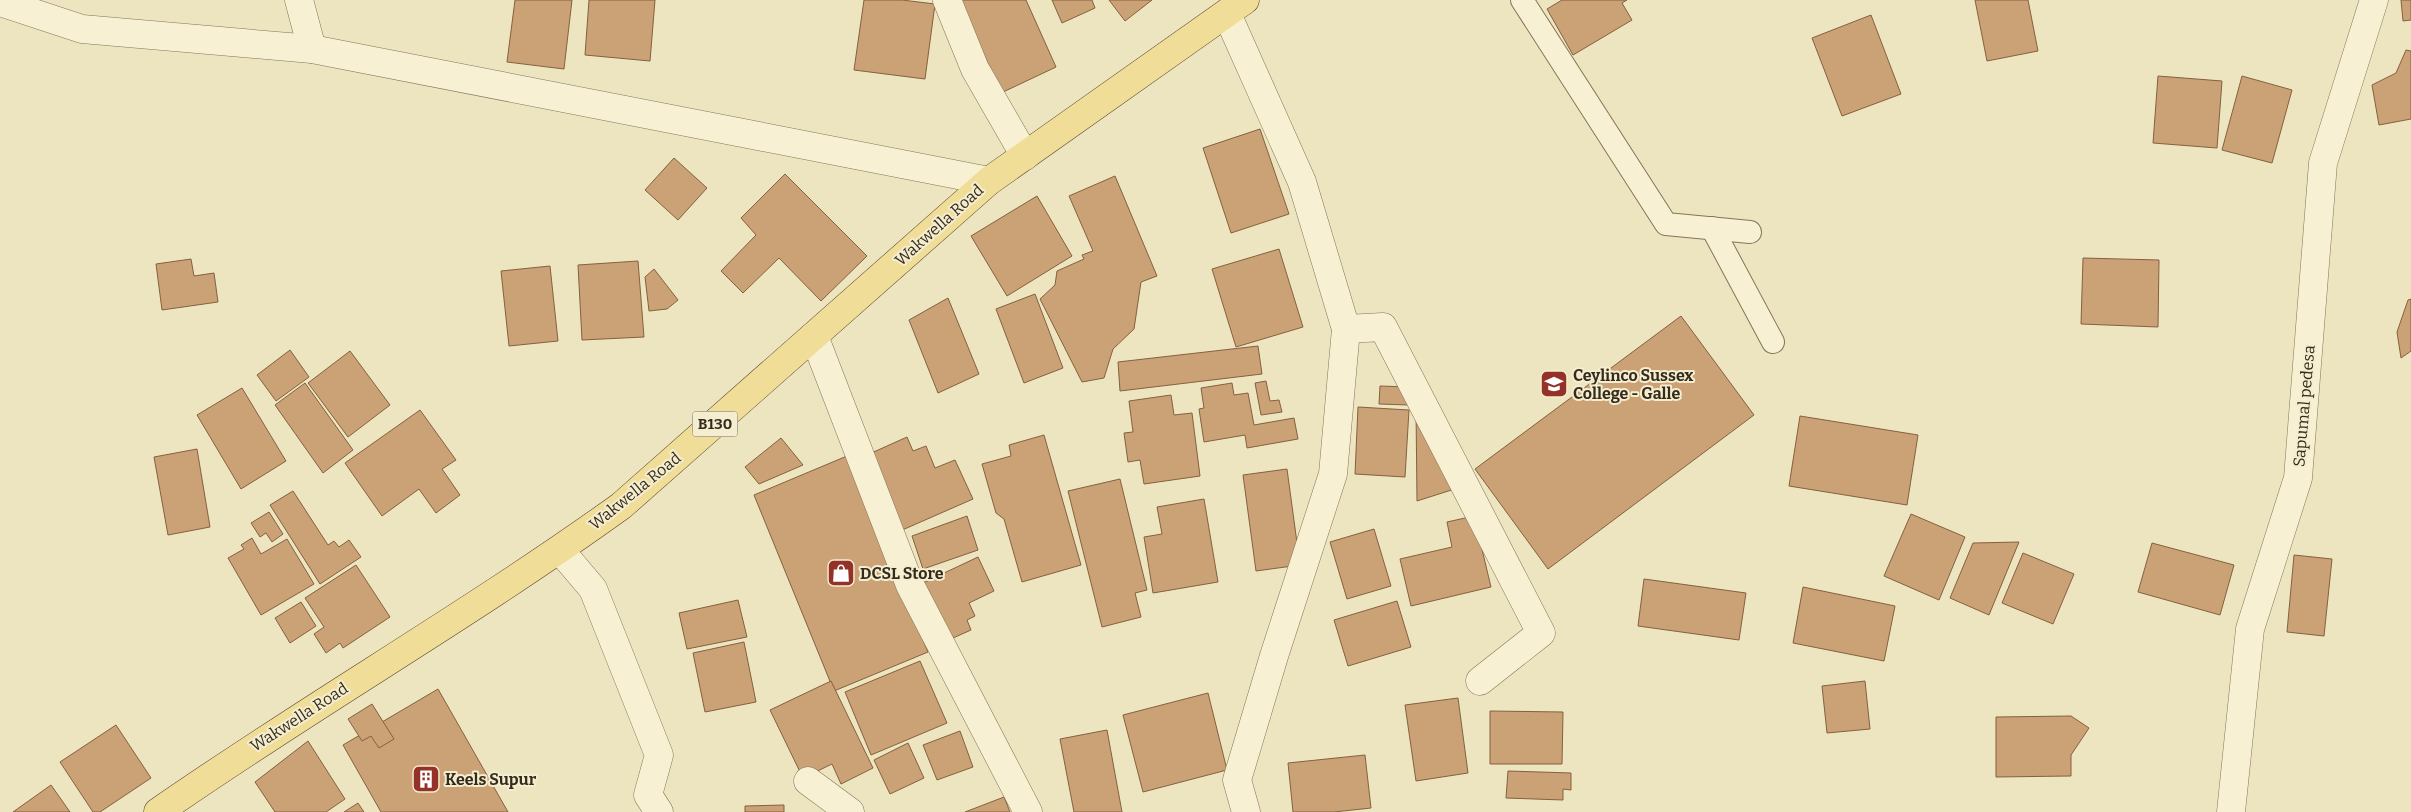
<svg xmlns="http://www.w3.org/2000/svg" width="2411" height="812" font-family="Bitter,serif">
<rect width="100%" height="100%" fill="#ede4c0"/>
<g fill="#cba176" stroke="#84613f">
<polygon points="515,0 572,0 564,69 507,62"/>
<polygon points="589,0 655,0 650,61 585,55"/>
<polygon points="864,0 902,0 935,4 925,79 854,70"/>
<polygon points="960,0 1026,0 1056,67 1001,93"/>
<polygon points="1052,0 1092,0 1095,8 1062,23"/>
<polygon points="1109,0 1152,0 1125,21"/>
<polygon points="1562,0 1627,0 1622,3 1632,20 1573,55 1547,9"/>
<polygon points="1975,0 2028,0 2038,51 1987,61"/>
<polygon points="2401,0 2411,0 2411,20 2403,21"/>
<polygon points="1871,15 1901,94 1842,116 1812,38"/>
<polygon points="2406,50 2411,51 2411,119 2379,125 2372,85 2396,73"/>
<polygon points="2158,76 2222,81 2217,148 2153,143"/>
<polygon points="2242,76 2292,90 2272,163 2222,150"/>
<polygon points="1260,129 1289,214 1231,233 1203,148"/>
<polygon points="674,158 707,188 678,220 645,190"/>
<polygon points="785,174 867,256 821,301 779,258 743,293 721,271 756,235 741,218"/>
<polygon points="1115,176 1157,276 1141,282 1134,329 1113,349 1104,378 1082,382 1040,299 1055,285 1057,271 1084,259 1082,255 1093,251 1069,196"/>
<polygon points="1037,196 1072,256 1007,296 971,236"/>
<polygon points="1279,249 1303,327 1236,347 1212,269"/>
<polygon points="2083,258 2159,260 2158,327 2081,324"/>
<polygon points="191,259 194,276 214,273 218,302 162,310 156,264"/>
<polygon points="638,261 644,337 582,340 578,265"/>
<polygon points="550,266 558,341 509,346 501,271"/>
<polygon points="654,269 678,300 667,309 649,311 645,277"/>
<polygon points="1035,294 1063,368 1024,383 996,309"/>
<polygon points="948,298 979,374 938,393 909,320"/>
<polygon points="2411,299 2411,351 2401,358 2397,332 2408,300"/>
<polygon points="1681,316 1754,415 1548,569 1475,469"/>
<polygon points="1258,346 1262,374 1120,391 1118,362"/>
<polygon points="290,350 309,377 276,401 257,375"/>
<polygon points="350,351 390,405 348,437 308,383"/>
<polygon points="1266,381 1270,401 1279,400 1282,412 1261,415 1255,383"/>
<polygon points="305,383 353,450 323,473 275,405"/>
<polygon points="1232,383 1234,395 1248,393 1254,425 1294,418 1298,439 1247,448 1245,435 1204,442 1199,409 1204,408 1201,388"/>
<polygon points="1380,386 1409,387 1409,405 1379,404"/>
<polygon points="242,388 286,461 241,489 197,415"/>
<polygon points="1171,395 1174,415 1192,413 1200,476 1144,484 1140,460 1128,462 1124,433 1133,432 1129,401"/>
<polygon points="1358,407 1409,410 1405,477 1355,474"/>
<polygon points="1416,408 1464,486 1417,501"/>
<polygon points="420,410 456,460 442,469 460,495 436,513 419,489 382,516 345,463"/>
<polygon points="1800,416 1918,435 1907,505 1789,486"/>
<polygon points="1044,435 1081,565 1022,582 1004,519 996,513 982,464 1011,456 1009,445"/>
<polygon points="907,437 913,451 926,446 935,468 955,460 973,499 900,531 867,455"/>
<polygon points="781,438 803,465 759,484 745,467"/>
<polygon points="197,449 210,527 168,535 154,457"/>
<polygon points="847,456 928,652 834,691 754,495"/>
<polygon points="1287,469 1300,565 1256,571 1243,475"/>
<polygon points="1120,479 1147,590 1135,593 1141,617 1102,627 1068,491"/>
<polygon points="293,491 328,545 334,541 339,547 349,540 361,557 320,584 270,505"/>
<polygon points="1204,499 1218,582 1153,593 1144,537 1162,534 1157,507"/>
<polygon points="269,512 283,534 272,542 266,533 260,537 251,523"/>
<polygon points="1911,514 1965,537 1939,600 1884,576"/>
<polygon points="967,516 978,550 923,569 912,536"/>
<polygon points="1474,516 1491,587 1411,606 1400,559 1452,547 1447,522"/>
<polygon points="1374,529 1391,586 1347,599 1330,542"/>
<polygon points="252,538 261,554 287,539 314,584 261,615 228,558 244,549 241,545"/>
<polygon points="2019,542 1989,615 1950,598 1973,543"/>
<polygon points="2152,543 2234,565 2220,615 2138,592"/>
<polygon points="2023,553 2074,574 2053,624 2002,603"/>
<polygon points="2294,555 2332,559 2324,636 2287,632"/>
<polygon points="978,557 994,591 969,603 975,616 967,620 971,630 944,642 923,583"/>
<polygon points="356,565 390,617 343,648 340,643 326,653 314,634 324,627 305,598"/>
<polygon points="1644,579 1746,593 1739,640 1638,626"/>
<polygon points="1803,587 1895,606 1884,661 1793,643"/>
<polygon points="738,600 747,637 687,649 679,613"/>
<polygon points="1397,601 1411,647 1348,666 1334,620"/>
<polygon points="301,602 316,626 290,643 275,618"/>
<polygon points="744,642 756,702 705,712 693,653"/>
<polygon points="920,661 947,723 871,755 845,692"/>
<polygon points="831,681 873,768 841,784 832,764 803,778 770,710"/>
<polygon points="1865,681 1870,729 1827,733 1822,686"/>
<polygon points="438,689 508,812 381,812 343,745"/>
<polygon points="1208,693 1227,770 1143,792 1123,715"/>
<polygon points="1458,698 1468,773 1416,781 1405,705"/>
<polygon points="372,704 394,739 379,748 371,736 362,741 348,719"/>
<polygon points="1490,711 1563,712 1562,764 1490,764"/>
<polygon points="2071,716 2089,728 2071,755 2071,776 1996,777 1996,717"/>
<polygon points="116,725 151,778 100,812 93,812 60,762"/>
<polygon points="1107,730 1122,812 1074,812 1060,739"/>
<polygon points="960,731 973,767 937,780 923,745"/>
<polygon points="308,741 345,799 326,812 275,812 255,782"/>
<polygon points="908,743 924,778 890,794 874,760"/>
<polygon points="1365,755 1371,808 1334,812 1293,812 1288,763"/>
<polygon points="1508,771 1571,773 1571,790 1563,789 1563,800 1506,798"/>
<polygon points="51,785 70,812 13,812"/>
<polygon points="1004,797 1010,812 965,812"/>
<polygon points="358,803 364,812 344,812"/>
<polygon points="784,805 784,812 745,812 745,806"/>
</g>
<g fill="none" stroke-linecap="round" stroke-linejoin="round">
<g stroke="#867458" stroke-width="24">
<g id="service">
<polyline points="1522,0 1666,224 1750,232"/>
<polyline points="1712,228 1773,342"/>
</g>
</g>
<g stroke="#867458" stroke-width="29">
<g id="minor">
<polyline points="299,0 312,49"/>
<polyline points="947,0 975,69 1025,156"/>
<polyline points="0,2 82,29 312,49 989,181"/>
<polyline points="1227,14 1302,182 1346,329 1333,474 1274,656 1237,780 1246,812"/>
<polyline points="1346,329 1383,327 1541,633 1480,681"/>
<polyline points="814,336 910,585 1028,812"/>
<polyline points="560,550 593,589 659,755 648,795 659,812"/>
<polyline points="808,781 850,812"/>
<polyline points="2231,812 2250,629 2298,478 2323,163 2374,0"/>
</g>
</g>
<g stroke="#53422d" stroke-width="29">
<path id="primary" d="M158,812C310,706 471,614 621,506L989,181L1245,0"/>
</g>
<use href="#service" stroke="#f8f0d3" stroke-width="22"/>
<use href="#minor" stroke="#f8f0d3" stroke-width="28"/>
<use href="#primary" stroke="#f0dd98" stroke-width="28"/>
</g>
<defs>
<g id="school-square" transform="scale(1.4375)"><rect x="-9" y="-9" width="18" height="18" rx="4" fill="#943229" stroke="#f5edcf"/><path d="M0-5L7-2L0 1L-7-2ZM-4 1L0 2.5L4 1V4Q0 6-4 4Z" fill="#fff"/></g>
<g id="shop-square" transform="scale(1.4375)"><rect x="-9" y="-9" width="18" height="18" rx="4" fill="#943229" stroke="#f5edcf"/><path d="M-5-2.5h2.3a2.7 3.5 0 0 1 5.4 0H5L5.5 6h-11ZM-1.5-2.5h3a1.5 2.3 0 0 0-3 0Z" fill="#fff"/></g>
<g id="building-square" transform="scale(1.4375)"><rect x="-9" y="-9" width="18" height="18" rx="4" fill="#943229" stroke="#f5edcf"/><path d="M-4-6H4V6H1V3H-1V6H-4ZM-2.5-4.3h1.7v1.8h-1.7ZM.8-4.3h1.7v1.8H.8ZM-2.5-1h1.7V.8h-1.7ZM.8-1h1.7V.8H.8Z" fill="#fff"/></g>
</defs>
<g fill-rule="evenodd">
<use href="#school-square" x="1554" y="384"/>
<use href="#shop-square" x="841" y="573"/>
<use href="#building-square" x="426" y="779"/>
</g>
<g text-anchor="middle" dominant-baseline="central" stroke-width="4" stroke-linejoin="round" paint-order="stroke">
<rect fill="#f5edcf" stroke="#6f6552" stroke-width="1" x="692.5" y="411.5" width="45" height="25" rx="4"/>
<g font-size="15" font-weight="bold" fill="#352b1d">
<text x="715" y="424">B130</text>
</g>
<g font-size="16" fill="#352b1d" stroke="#f5edcf">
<text transform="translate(939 225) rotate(-42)">Wakwella Road</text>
<text transform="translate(2304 406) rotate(-85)">Sapumal pedesa</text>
<text transform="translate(635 491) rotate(-39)">Wakwella Road</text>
<text transform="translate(299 717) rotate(-33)">Wakwella Road</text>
</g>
<g font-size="16" font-weight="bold" fill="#352b1d" stroke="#f5edcf" text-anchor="start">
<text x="1573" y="375">Ceylinco Sussex<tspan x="1573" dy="18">College - Galle</tspan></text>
<text x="860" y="573">DCSL Store</text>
<text x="445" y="779">Keels Supur</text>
</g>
</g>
</svg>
